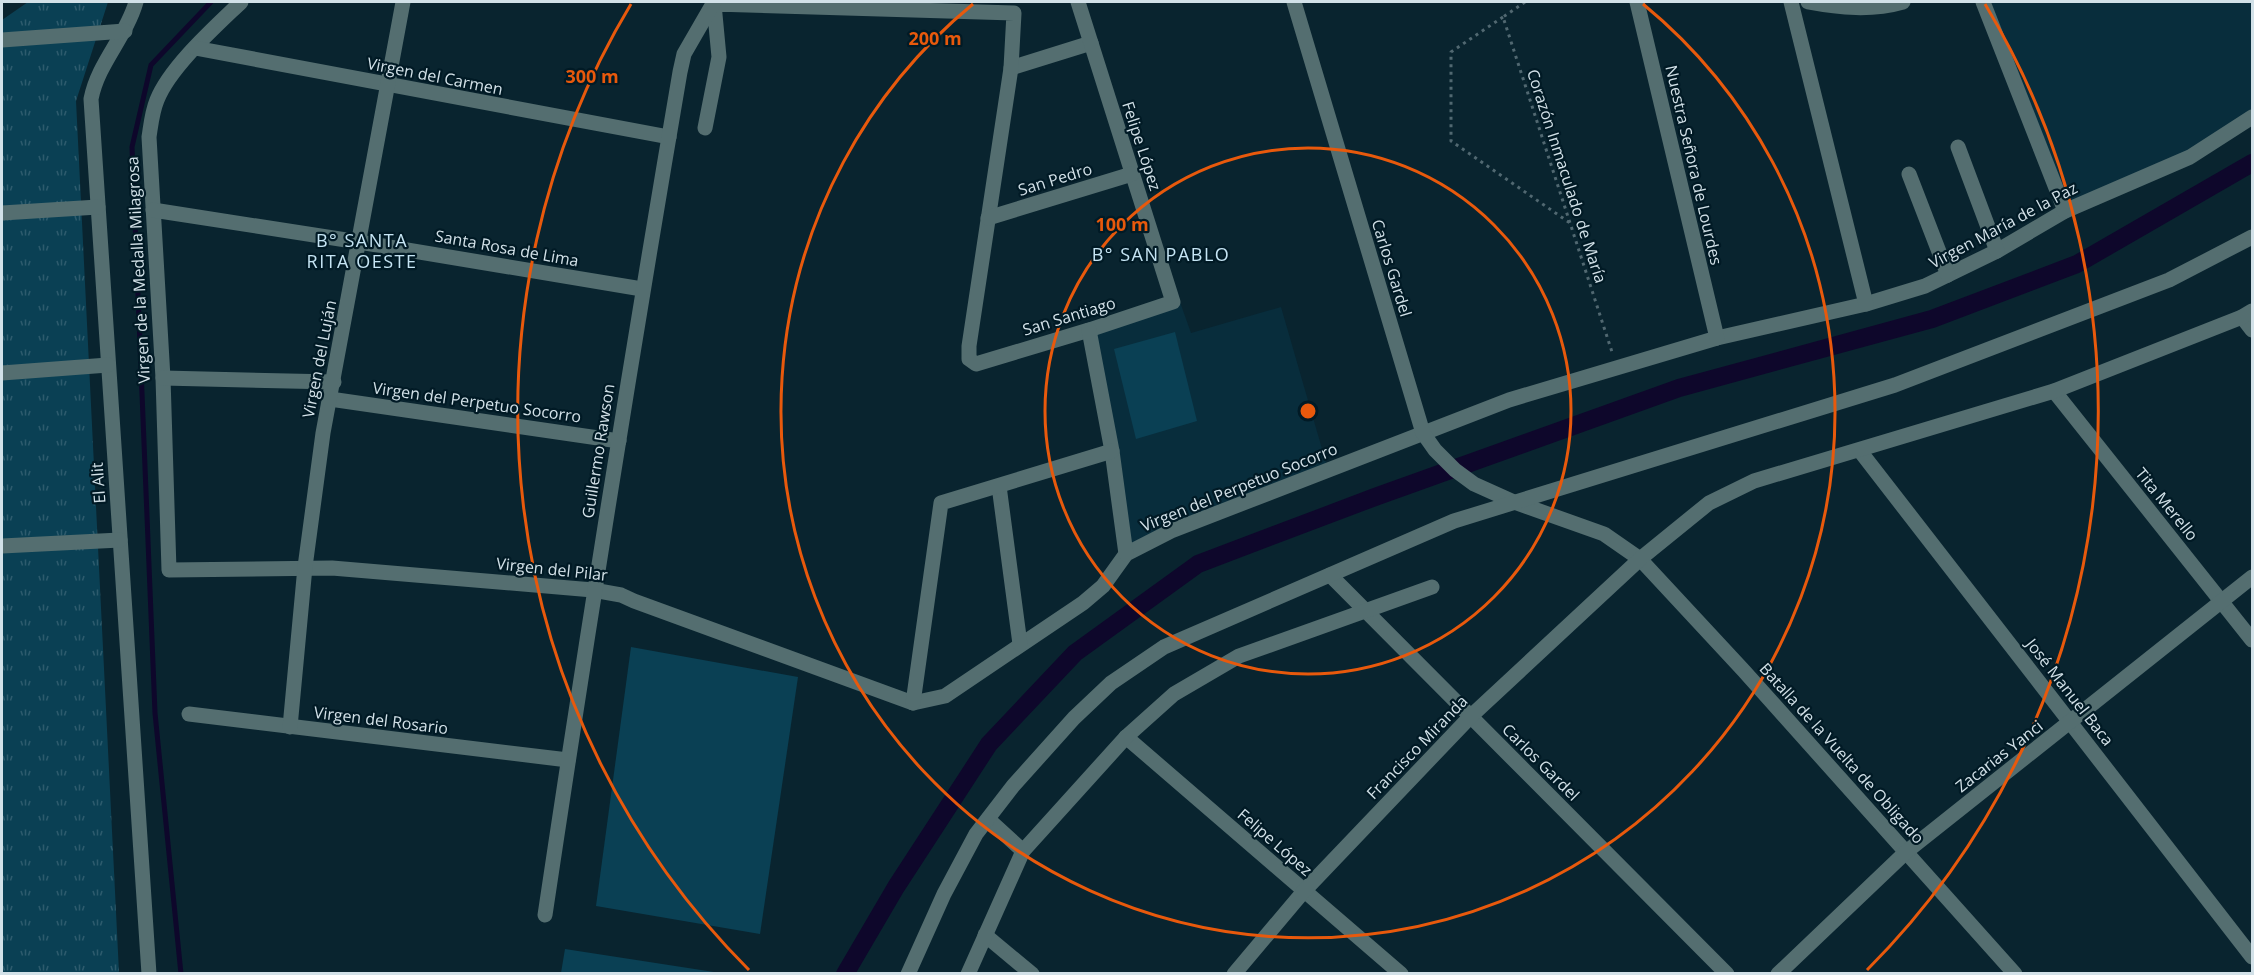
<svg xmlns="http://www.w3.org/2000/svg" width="2254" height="975" font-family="'Open Sans',sans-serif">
<defs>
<pattern id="grass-tufts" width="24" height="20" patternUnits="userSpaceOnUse" patternTransform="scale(1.5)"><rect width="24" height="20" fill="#0a4054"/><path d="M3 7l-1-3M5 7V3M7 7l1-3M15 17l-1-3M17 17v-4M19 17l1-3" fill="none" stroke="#2d5b6d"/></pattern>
</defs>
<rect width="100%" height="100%" fill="#09242f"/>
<g fill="#082d3c">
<polygon points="1984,2 2252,2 2252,116 2189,155 2066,210"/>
<polygon points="1180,302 1191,333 1281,307 1327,466 1132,546 1093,334"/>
</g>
<polygon fill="url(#grass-tufts)" points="28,2 108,2 76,101 119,973 2,973 2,20"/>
<g fill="#0a4054">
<polygon points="1175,332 1197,421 1136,439 1114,349"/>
<polygon points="631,647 798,677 760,934 596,906"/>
<polygon points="565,949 714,972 714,973 561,973"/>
</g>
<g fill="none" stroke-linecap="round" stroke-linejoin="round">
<polyline stroke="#0e072b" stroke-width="5" points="181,974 155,713 132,147 151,65 211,2"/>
<polyline stroke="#0e072b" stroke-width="18" points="845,974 896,887 989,744 1075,653 1198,564 1375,497 1679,388 1932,319 2077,264 2252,163"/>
<g stroke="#516871" stroke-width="3" stroke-dasharray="3 4.5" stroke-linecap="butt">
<polyline points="1525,2 1503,17 1612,352"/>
<polyline points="1503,17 1451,52 1451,141 1570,223"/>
</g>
<g stroke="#546e70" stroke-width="15">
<path d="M136,2C126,37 98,63 91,99L149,974"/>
<path d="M241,2C215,27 170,67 157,100C152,112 151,124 149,137L163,378L169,570L332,568L593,590L621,595L634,601L913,703L945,696L1083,603L1103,586L1126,554L1171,531L1509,400L1717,338L1866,304L1925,286L1997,251L2065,211L2190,157L2252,117"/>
<polyline points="1294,2 1423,433 1435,450 1455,470 1474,484 1514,502 1604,534 1640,559 1744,671 2015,974"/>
<polyline points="1637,2 1717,338"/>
<polyline points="1791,2 1866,304"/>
<path d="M1808,2C1840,8 1872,11 1903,2"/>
<polyline points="1983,2 2065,211"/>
<polyline points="2,40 125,31"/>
<polyline points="195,48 669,137"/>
<polyline points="1011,68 1091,43"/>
<polyline points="705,128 719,57 714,4 1014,13 1011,68 969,346 969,359 976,364 1089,330 1173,302 1078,2"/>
<polyline points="1958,147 1997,251"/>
<polyline points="1909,174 1948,275"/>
<polyline points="153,210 359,242 642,289"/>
<polyline points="2,213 98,207"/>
<polyline points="988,218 1132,174"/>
<polyline points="2242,317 2252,330"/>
<polyline points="1089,330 1112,451 1126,554"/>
<polyline points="2,373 108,365"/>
<polyline points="163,378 334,382"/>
<polyline points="2054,391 2252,640"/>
<polyline points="330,399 619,441"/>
<polyline points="1860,451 2252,957"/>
<polyline points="999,486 1020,644"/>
<polyline points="2,546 120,540"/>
<polyline points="1330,575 1727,974"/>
<polyline points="913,703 941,503 1112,451"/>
<polyline points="189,714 568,760"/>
<polyline points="290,727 305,567 323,433 403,2"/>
<polyline points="1126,737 1401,974"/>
<polyline points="988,819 1023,851"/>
<path d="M545,915C587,634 632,353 680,72L684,54L714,2"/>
<polyline points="985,935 1032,974"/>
<polyline points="908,974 944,894 976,834 1013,786 1074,718 1111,683 1164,647 1454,521 1895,385 2169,280 2252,237"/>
<polyline points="968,974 1023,851 1126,737 1174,694 1239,656 1432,587"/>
<polyline points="1234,974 1304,891 1470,717 1640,559 1709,503 1754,481 2054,391 2242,317 2252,311"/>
<polyline points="1778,974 1906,852 2252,577"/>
</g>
</g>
<g fill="none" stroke="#e8590c" stroke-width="3">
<circle cx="1308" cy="411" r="263"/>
<path d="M1643 4A527 527 0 1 1 973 4"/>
<path d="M749 970A790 790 0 0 1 631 4M1985 4A790 790 0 0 1 1867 970"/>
</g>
<g text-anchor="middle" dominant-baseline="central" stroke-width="4.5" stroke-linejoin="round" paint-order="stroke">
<g font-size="16" fill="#d2e1e8" stroke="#011a25">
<text transform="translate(435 76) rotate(11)">Virgen del Carmen</text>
<text transform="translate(1142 146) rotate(72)">Felipe López</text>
<text transform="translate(1694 165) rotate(77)">Nuestra Señora de Lourdes</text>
<text transform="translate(1567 176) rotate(72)">Corazón Inmaculado de María</text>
<text transform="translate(1055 179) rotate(-17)">San Pedro</text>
<text transform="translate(2003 225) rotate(-28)">Virgen María de la Paz</text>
<text transform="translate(507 248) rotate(10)">Santa Rosa de Lima</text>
<text transform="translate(1392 268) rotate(73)">Carlos Gardel</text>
<text transform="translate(138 270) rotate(-93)">Virgen de la Medalla Milagrosa</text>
<text transform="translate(1069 316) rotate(-17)">San Santiago</text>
<text transform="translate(319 359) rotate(-79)">Virgen del Luján</text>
<text transform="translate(477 402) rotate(8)">Virgen del Perpetuo Socorro</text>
<text transform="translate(598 451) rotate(-81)">Guillermo Rawson</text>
<text transform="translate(98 483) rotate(-94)">El Alit</text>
<text transform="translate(1239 487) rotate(-22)">Virgen del Perpetuo Socorro</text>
<text transform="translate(2167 504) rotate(51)">Tita Merello</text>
<text transform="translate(552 569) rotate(6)">Virgen del Pilar</text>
<text transform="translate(2070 692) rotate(52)">José Manuel Baca</text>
<text transform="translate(381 720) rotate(7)">Virgen del Rosario</text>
<text transform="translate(1417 747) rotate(-46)">Francisco Miranda</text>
<text transform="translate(1842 753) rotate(48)">Batalla de la Vuelta de Obligado</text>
<text transform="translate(1999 756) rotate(-38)">Zacarias Yanci</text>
<text transform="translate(1541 762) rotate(45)">Carlos Gardel</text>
<text transform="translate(1275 842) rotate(41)">Felipe López</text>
</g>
<g font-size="18" letter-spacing="1.5" fill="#c6e5f4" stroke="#011a25">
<text x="362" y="240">B° SANTA<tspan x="362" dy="21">RITA OESTE</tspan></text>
<text x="1161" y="254">B° SAN PABLO</text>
</g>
</g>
<circle cx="1308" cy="411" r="9" fill="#e8590c" stroke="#011a25" stroke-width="3"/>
<g font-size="18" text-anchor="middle" font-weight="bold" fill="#e8590c" stroke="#011a25" stroke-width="4.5" stroke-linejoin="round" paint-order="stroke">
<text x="935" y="45">200 m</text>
<text x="592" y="83">300 m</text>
<text x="1122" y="231">100 m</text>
</g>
<rect width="2254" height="975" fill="none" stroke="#d2e1e8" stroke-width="6"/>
</svg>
